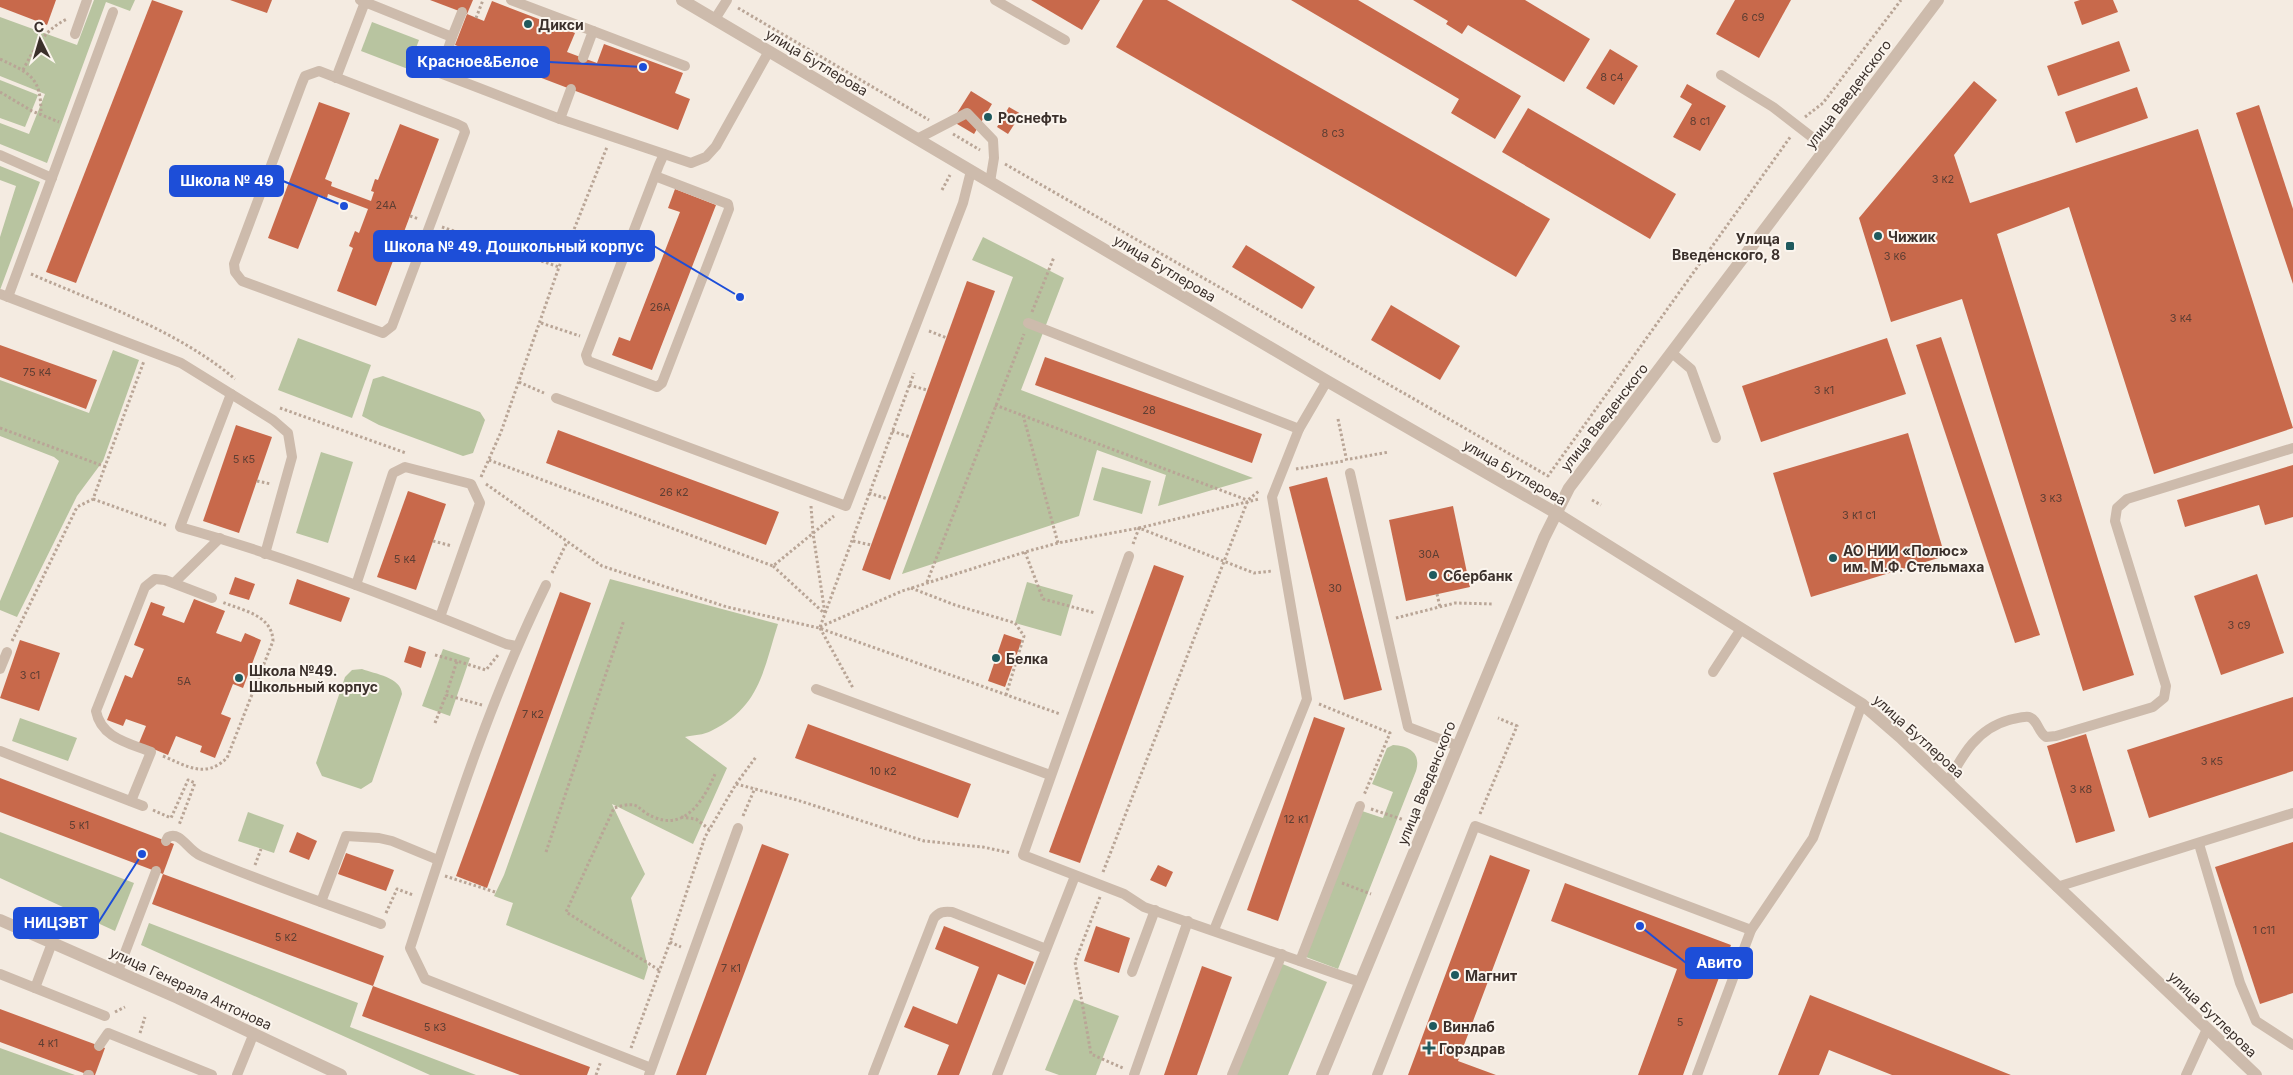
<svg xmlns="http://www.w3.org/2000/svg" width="2293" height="1075" font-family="Inter,sans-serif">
<rect width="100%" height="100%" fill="#f4ebe1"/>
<g fill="#b8c4a0">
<polygon points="94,0 135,0 130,11 106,2 47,163 0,144 0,123 29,134 45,94 0,76 0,17 77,45"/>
<polygon points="372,22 419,40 408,69 361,51"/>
<polygon points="0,80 38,95 25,127 0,118"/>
<polygon points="0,166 40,182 0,290 0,237 16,186 0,180"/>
<polygon points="983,237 1064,278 1021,390 1253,478 1158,506 1166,475 1097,450 1079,516 902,574 1013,277 972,260"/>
<polygon points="298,338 371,365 352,418 278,390"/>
<polygon points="113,350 139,360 103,461 77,496 17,617 0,610 0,601 59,461 54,457 0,436 0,380 89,413"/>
<polygon points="383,376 480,412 485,420 473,453 463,456 379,425 362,416 373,379"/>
<polygon points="321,452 353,462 328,543 296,533"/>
<polygon points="1102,467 1151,481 1142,514 1093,500"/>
<path d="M610,579L778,624C763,671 760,707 711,731C704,735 693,735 685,737L727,768L693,844L612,804L645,874L631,898L648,967L644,980L506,925L513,903L494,896L504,875Z"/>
<polygon points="1027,582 1073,595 1061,636 1015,623"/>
<polygon points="443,649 470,658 450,716 422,706"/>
<path d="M362,669C375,674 401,677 402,694L372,782L361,789L322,776L316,763L345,677L352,670Z"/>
<polygon points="20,718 77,738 68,761 12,741"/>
<path d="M1393,745C1411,746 1421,754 1416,771L1338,969L1306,957L1362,811L1383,818L1393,792L1372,784L1387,748Z"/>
<polygon points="248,812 284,825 274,853 238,841"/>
<polygon points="0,832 134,883 115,931 0,878"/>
<polygon points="149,923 358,1003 350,1027 476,1075 430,1075 141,945"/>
<polygon points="1280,963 1327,982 1288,1075 1234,1075"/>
<polygon points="1074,999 1119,1016 1096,1075 1059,1075 1045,1070"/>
<polygon points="0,1048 75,1075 0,1075"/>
</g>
<g fill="#c8694b">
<polygon points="0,0 56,0 47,25 0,7"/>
<polygon points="152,0 183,11 76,283 46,272"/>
<polygon points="230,0 272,0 267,13"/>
<polygon points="430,0 473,0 467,14"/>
<polygon points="1031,0 1100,0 1082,30"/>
<polygon points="1143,0 1167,0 1550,219 1516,277 1116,47"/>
<polygon points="1291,0 1358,0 1521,96 1495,139 1451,113 1459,99"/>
<polygon points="1413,0 1525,0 1590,39 1564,82 1468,25 1462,34 1446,24 1448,21"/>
<polygon points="1735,0 1791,0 1759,58 1716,34"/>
<polygon points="2080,0 2113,0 2118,12 2082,25 2074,2"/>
<polygon points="492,1 575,33 567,52 583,58 597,63 604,44 683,73 675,93 690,99 678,130 455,45 467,14 484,21"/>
<polygon points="2119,41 2130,71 2058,96 2047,66"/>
<polygon points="1610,49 1638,66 1614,105 1586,88"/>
<polygon points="1974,81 1997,100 1954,155 1970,203 2198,129 2293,428 2154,474 2069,207 1997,234 2134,675 2083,691 1962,299 1891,322 1859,218"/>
<polygon points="1687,84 1726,106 1700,151 1673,137 1692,104 1680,97"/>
<polygon points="2137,87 2148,118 2076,143 2065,112"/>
<polygon points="971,91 992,104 974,134 952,121"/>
<polygon points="319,102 350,113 325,179 332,182 331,186 371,201 374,192 371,191 375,179 378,180 400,124 439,139 376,306 337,291 353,248 349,246 355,231 359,233 368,209 328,194 327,198 319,195 298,249 268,238"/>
<polygon points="2259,105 2293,209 2293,284 2236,113"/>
<polygon points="1009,107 1021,114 1008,134 997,127"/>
<polygon points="1528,108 1676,194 1650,239 1502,152"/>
<polygon points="675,189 716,205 652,370 612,355 619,337 630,341 680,212 668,208"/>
<polygon points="1246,245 1315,287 1302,309 1232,267"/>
<polygon points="967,281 995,291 890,580 862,570"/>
<polygon points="1391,305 1460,346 1440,380 1371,340"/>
<polygon points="1941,337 2040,635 2015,643 1916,345"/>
<polygon points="1887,338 1906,394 1761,442 1742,386"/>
<polygon points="0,345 97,380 86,409 0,377"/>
<polygon points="1045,357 1262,434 1252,463 1035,385"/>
<polygon points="236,425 272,437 239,533 203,521"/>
<polygon points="558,430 779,512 766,545 546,463"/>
<polygon points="1908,433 1945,556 1811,597 1773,473"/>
<polygon points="2293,465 2293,517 2265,525 2259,505 2185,527 2177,500"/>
<polygon points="1327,477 1382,690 1344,700 1289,487"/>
<polygon points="408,491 446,504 416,590 377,577"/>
<polygon points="1453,506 1470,587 1406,601 1389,520"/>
<polygon points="1154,565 1184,576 1080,863 1049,852"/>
<polygon points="2257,574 2284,653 2221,675 2194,596"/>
<polygon points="235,577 255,584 249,600 229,594"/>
<polygon points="297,579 350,598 341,622 289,604"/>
<polygon points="560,592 591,603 487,888 456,876"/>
<polygon points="194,599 225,611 216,633 241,642 245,633 261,640 243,688 233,684 221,714 231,718 215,758 200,752 202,746 176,736 168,755 139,743 146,726 126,719 123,726 107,720 125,675 132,678 144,649 134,645 151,602 165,607 162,615 184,623"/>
<polygon points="1004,634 1022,640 1005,687 988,681"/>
<polygon points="20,640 60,653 39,711 0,698"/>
<polygon points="409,646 426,652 421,668 404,662"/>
<polygon points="2293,697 2293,771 2149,818 2127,750"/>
<polygon points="1314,717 1345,728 1278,921 1247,910"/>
<polygon points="808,724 971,784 958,818 795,758"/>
<polygon points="2086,734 2115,831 2076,843 2047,746"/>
<polygon points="0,778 174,844 163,874 0,812"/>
<polygon points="297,832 317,841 309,860 289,852"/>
<polygon points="2293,842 2293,993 2260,1004 2215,867"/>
<polygon points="762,844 789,854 706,1075 676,1075"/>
<polygon points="346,853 394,870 386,891 338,874"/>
<polygon points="1490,855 1530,870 1458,1061 1496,1075 1408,1075"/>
<polygon points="1158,865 1173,872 1166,887 1150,880"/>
<polygon points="163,874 384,956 373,986 152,904"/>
<polygon points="1565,883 1731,945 1683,1075 1638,1075 1677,969 1551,921"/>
<polygon points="944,926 1034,962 1025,985 998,974 959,1075 937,1075 949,1045 904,1027 913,1006 957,1024 979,967 935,949"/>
<polygon points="1096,926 1130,938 1119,973 1084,961"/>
<polygon points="1202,966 1232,977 1197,1075 1164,1075"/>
<polygon points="373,986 590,1067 587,1075 520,1075 362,1016"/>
<polygon points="1810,995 2011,1075 1892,1075 1829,1050 1819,1075 1778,1075"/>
<polygon points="0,1009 105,1048 95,1075 89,1075 0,1042"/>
</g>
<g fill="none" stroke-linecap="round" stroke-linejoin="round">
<g stroke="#b9a596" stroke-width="3" stroke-dasharray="2.5 2.5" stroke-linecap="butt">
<polyline points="738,8 929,120"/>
<polyline points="476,18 483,0"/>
<path d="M0,59C31,74 41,77 41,114"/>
<polyline points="458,67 465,49"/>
<path d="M23,70C34,49 44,30 67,19"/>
<polyline points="0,92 32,111 59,122"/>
<polyline points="1805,117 1823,103 1901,0"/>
<polyline points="953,134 980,150"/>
<polyline points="1005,164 1548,476 1791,136"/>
<polyline points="942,190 950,175"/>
<polyline points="410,216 419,219"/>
<polyline points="442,227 559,267"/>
<path d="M31,274C100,304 177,330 235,379"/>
<polyline points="1032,312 1054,257"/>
<polyline points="541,323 580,336"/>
<polyline points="929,331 947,338"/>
<polyline points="519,382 544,393"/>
<polyline points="909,385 927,390"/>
<polyline points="995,405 1247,500"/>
<polyline points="280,408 406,453"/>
<polyline points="1023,415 1058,543"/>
<polyline points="1338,419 1347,462"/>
<polyline points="0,428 106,467"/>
<polyline points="892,431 910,437"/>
<polyline points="1350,459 1389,452"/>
<polyline points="489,460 773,566 834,516"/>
<polyline points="1296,469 1344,461"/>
<polyline points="481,477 501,432 559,267 607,147"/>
<polyline points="257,481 271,484"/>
<polyline points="486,484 602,566 727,607 819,628 1060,714"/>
<polyline points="869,493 888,499"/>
<polyline points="93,499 168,526"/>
<polyline points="1592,500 1601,505"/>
<polyline points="811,506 813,533 825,614"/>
<polyline points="433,541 452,546"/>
<polyline points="853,541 871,545"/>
<polyline points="1133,544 1139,528 1254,573 1272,571"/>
<polyline points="1025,552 1043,599 1095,613"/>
<polyline points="773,566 824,613"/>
<polyline points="552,573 567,542"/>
<polyline points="927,582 1024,334"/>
<polyline points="911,588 955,605 1015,623 1024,636 1006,695"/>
<polyline points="1437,594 1440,607"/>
<polyline points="1396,618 1455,603 1494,604"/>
<polyline points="820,627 902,591 1025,552 1058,543 1139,528 1259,499"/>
<polyline points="820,627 914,373"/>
<polyline points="820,628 853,688"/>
<polyline points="12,641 77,507 93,499 144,361"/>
<polyline points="435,655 457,661"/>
<polyline points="1319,704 1390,733 1364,795"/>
<polyline points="482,705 446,695 457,661 486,670 498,655"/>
<polyline points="435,723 446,695"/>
<path d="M163,756C187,766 205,779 227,758L273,641C272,615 244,611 222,602"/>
<polyline points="736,784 797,800 924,841 983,847 1011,853"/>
<polyline points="1371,809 1404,820"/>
<polyline points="153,810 171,818 188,780 195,783 179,825"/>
<polyline points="1480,814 1517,726 1498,718"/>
<polyline points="743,816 755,788"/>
<polyline points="681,817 696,819 709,829"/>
<polyline points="546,852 624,620"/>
<polyline points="255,865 261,849"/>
<polyline points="1103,872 1248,500 1259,491"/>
<polyline points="445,876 495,892"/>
<polyline points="1342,883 1371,894"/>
<polyline points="1100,897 1075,962 1091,1054 1123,1068"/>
<polyline points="386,913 397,889 413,895"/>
<polyline points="670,942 681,947"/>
<path d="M659,970L566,912L614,808C643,799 634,810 656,818C687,830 705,797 715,774"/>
<polyline points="115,1012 125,1007"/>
<polyline points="140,1033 145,1017"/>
<polyline points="631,1048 670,942 705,837 736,784 756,757"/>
<polyline points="596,1075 601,1061"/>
</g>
<g stroke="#cdbbac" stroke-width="10">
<polyline points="360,0 452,37 440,73 560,119 691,163 706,157 716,146 769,51"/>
<polyline points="511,0 593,31 583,58"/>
<polyline points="995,0 1065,40"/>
<polyline points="715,19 727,0"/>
<polyline points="593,31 685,66"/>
<polyline points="75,34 87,0"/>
<polyline points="452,37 462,12"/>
<polygon points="319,71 457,124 463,127 465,132 392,326 383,333 242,281 235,272 234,264 302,83 305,76"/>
<polyline points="1721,75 1773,107 1826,148"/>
<polyline points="336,78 365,2"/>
<polyline points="560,119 571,89"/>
<polyline points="917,139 967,113 993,140 994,158 990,182"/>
<polyline points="0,155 52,178"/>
<polyline points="655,176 728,204 729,209 662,383 657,387 588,361 586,355 659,165 664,154"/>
<polyline points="0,294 181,363 273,420 288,433 292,457 265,554"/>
<polyline points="8,297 113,12"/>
<polyline points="1028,323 1299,429"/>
<polyline points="1672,353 1691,369 1716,438"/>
<path d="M231,394L180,527C291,558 400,600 506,644L516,646"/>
<polyline points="556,398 846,506 963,203 971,171"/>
<polyline points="1350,473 1408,727 1458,746"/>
<polyline points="1129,556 1023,855 1124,894 1144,907 1360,982"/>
<polyline points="174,583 220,538"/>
<polyline points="356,585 393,473 405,467 471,484 480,503 440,617"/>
<path d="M546,585C489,701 450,825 410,948L425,979L651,1068"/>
<polyline points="0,669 7,652"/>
<polyline points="1713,672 1741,629"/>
<polyline points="816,689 1050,775"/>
<polyline points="0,751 143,806"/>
<path d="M1948,782C1963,754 1977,729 2009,720C2015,719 2023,716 2029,717C2038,720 2038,732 2046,737L2056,736L2153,707L2164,698L2166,686L2115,521L2117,508L2127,499L2293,448"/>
<path d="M131,801L151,752C129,743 101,738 96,711L145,587L155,579L165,580L212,598"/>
<path d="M166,841L168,837C181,831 187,850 201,856C260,881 321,902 381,924"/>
<polyline points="2199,844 2240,983 2256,1021 2293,1045"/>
<polyline points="2057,887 2293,813"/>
<polyline points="321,902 346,836 379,838 392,841 438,860"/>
<polyline points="1214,930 1307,699 1272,497 1299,429 1327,381"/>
<polyline points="1300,961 1360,806"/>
<polyline points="118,971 156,871"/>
<polyline points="1132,972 1155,910"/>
<polyline points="0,974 105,1016"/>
<polyline points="35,988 52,943"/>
<polyline points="99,1046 108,1033 212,1075"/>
<polyline points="88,1075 89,1075"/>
<polyline points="237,1075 254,1033"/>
<polyline points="649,1075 738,828"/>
<path d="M873,1075L934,918C939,912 944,911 952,912L1046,949"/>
<polyline points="997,1075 1075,876"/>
<polyline points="1134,1075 1188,921"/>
<polyline points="1232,1075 1282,954"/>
<polyline points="1377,1075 1475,826 1751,930"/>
<polyline points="1697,1075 1751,930 1813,838 1862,704"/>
<polyline points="2186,1075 2207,1029"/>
</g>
<polyline stroke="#cdbbac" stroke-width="12" points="0,920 178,998 341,1075"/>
<g stroke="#cdbbac" stroke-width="12">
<polyline points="682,0 1327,381 1556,513 1862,704 1900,737 2256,1075"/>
<polyline points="1322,1075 1544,538 1569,488 1938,0"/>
</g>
</g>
<g fill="#1f5a5e" stroke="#fbf5ee" stroke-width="2">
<circle cx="528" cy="24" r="5"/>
<circle cx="988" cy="117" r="5"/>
<circle cx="1878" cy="236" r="5"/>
<rect x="1785" y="241" width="10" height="10" rx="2.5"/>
<circle cx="1833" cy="558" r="5"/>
<circle cx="1433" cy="575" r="5"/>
<circle cx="996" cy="658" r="5"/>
<circle cx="239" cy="678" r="5"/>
<circle cx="1455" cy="975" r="5"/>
<circle cx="1433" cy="1026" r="5"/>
<path d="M1426.5 1040.5h5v5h5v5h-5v5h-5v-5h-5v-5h5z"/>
</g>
<g text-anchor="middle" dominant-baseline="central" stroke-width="4" stroke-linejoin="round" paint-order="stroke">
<g font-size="11" fill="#5e3e33">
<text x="1753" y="17">6 с9</text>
<text x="1612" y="77">8 с4</text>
<text x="1700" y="121">8 с1</text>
<text x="1333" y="133">8 с3</text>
<text x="1943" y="179">3 к2</text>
<text x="386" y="205">24А</text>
<text x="1895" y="256">3 к6</text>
<text x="660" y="307">26А</text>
<text x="2181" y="318">3 к4</text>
<text x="37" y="372">75 к4</text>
<text x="1824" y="390">3 к1</text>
<text x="1149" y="410">28</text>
<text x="244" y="459">5 к5</text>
<text x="674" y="492">26 к2</text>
<text x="2051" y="498">3 к3</text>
<text x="1859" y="515">3 к1 с1</text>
<text x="1429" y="554">30А</text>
<text x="405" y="559">5 к4</text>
<text x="1335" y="588">30</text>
<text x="2239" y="625">3 с9</text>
<text x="30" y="675">3 с1</text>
<text x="184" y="681">5А</text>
<text x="533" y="714">7 к2</text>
<text x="2212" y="761">3 к5</text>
<text x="883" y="771">10 к2</text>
<text x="2081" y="789">3 к8</text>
<text x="1296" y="819">12 к1</text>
<text x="79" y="825">5 к1</text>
<text x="2264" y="930">1 с11</text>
<text x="286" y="937">5 к2</text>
<text x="731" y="968">7 к1</text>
<text x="1680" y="1022">5</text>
<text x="435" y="1027">5 к3</text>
<text x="48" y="1043">4 к1</text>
</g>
<g font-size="14" font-weight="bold" fill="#3b302b" stroke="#fbf5ee" text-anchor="start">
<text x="538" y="24">Дикси</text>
<text x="998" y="117">Роснефть</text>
<text x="1888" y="236">Чижик</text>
<text x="1780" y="238" text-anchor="end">Улица<tspan x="1780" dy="16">Введенского, 8</tspan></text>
<text x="1843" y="550">АО НИИ «Полюс»<tspan x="1843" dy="16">им. М.Ф. Стельмаха</tspan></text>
<text x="1443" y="575">Сбербанк</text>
<text x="1006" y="658">Белка</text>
<text x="249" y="670">Школа №49.<tspan x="249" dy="16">Школьный корпус</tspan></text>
<text x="1465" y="975">Магнит</text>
<text x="1443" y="1026">Винлаб</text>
<text x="1439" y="1048">Горздрав</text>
</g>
<g font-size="14" fill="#3b302b" stroke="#fbf5ee">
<text transform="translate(817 62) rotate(31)">улица Бутлерова</text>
<text transform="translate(1848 94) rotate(-53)">улица Введенского</text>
<text transform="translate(1165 268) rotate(31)">улица Бутлерова</text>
<text transform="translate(1604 417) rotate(-52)">улица Введенского</text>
<text transform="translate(1515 472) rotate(30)">улица Бутлерова</text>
<text transform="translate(1919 736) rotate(42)">улица Бутлерова</text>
<text transform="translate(1426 783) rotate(-68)">улица Введенского</text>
<text transform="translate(191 988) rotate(25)">улица Генерала Антонова</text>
<text transform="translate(2213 1014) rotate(44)">улица Бутлерова</text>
</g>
</g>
<path fill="none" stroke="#1d4ed8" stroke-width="2" d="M643 67L549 62M344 206L283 181M740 297L654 246M142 854L98 923M1640 926L1686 963"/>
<g fill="#1d4ed8" stroke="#fbf5ee" stroke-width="2">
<circle cx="643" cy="67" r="5"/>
<circle cx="344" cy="206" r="5"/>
<circle cx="740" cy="297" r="5"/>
<circle cx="142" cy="854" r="5"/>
<circle cx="1640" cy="926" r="5"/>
</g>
<g fill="#1d4ed8" stroke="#1d4ed8" stroke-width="2">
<rect x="407" y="47" width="142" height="30" rx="5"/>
<rect x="170" y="166" width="113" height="30" rx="5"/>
<rect x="374" y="231" width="280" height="30" rx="5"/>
<rect x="14" y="908" width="84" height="30" rx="5"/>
<rect x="1686" y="948" width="66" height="30" rx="5"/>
</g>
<g font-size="15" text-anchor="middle" font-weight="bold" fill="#fff">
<text x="478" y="67">Красное&amp;Белое</text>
<text x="227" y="186">Школа № 49</text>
<text x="514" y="252">Школа № 49. Дошкольный корпус</text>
<text x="56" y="928">НИЦЭВТ</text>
<text x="1719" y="968">Авито</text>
</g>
<g transform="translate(40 40) rotate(355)" stroke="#fbf5ee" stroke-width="4" paint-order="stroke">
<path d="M0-4L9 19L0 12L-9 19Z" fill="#3b302b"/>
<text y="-8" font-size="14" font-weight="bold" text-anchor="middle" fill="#3b302b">С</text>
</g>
</svg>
